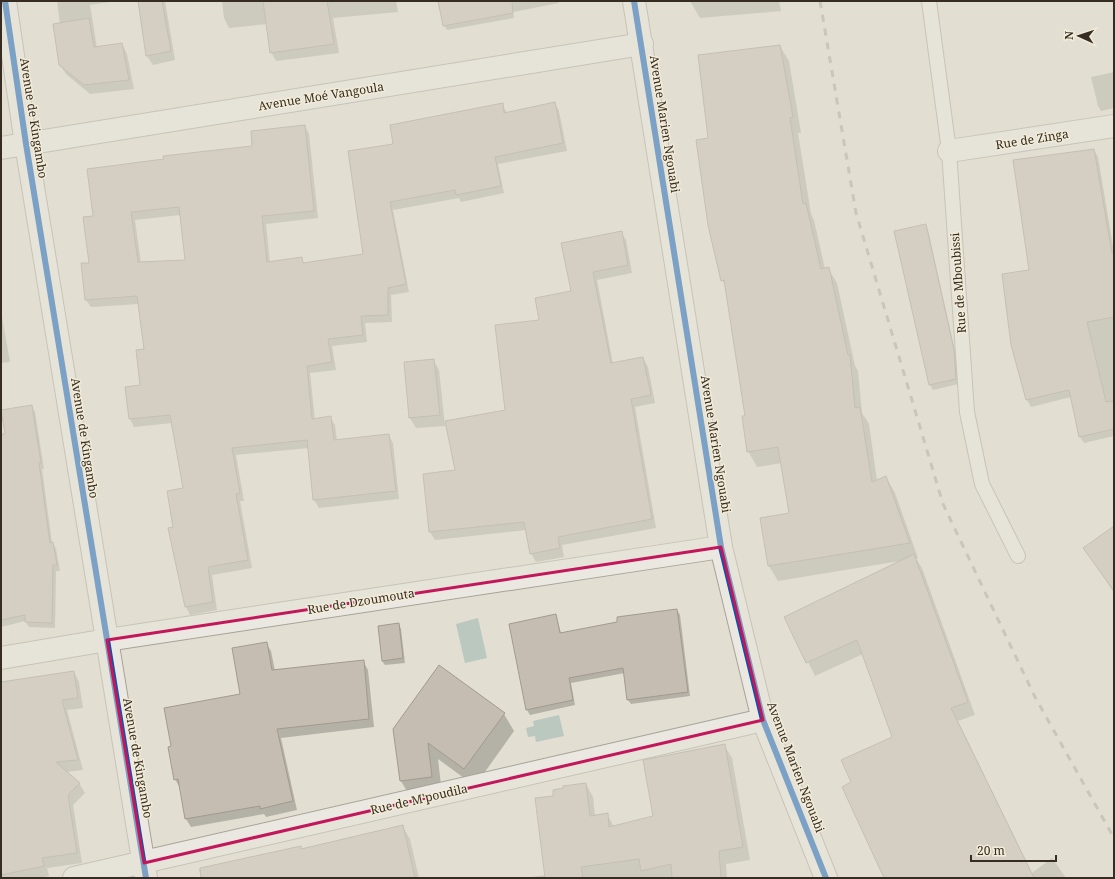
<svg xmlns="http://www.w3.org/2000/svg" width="1115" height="879" font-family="'Noto Serif',serif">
<rect width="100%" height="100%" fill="#e2ded1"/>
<g fill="#bac8c0">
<polygon points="478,618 487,658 465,663 456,624"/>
<polygon points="559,715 564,736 536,742 535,736 528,737 526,728 534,726 533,721"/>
</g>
<g fill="#0003" fill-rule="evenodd">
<polygon points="57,1 117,1 90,5 97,48 122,44 127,54 134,89 90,94 66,74 60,65 60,24"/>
<polygon points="139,1 165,1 175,60 153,65 147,56"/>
<polygon points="222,1 396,1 398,12 333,18 339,53 276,61 271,52 267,24 229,28 224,18"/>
<polygon points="439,1 558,1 559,3 513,12 514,18 447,30 444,25"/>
<polygon points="690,1 779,1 781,11 700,18"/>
<polygon points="780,46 789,61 801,133 798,133 811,214 814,220 825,269 828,268 837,283 855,366 858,371 862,413 869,424 877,481 886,477 895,493 918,558 916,559 922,568 975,715 958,721 1032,873 1052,858 1066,878 885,878 853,783 893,737 863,654 815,676 786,617 900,561 778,581 769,566 761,518 790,514 782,463 757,467 748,451 746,417 726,286 722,280 709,139"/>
<polygon points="1114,72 1114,108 1101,111 1098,106 1091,77"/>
<path d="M555,103L559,111L567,151L498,164L504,193L461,202L459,198L393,210L409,292L391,295L392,322L365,323L367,342L332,346L336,370L310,373L315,420L330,417L335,425L337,441L389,436L393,443L399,499L319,508L314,500L309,448L236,455L244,501H240L252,568L212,575L217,610L190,615L186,607L169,528L174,527L184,489L172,423L134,427L130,419L126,387L141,386L145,350L139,304L91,307L86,300L94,217L305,126L309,134L318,218L266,224L270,263L301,258L304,263L365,255L394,145L502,104L507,113ZM180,215L186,261L141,263L135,220Z"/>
<polygon points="1094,150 1098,157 1114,252 1114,436 1084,443 1080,437 1071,397 1031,407 1027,400 1012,345 1030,271"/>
<polygon points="925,225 928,230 956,355 958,384 933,390 930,385"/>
<polygon points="621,232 626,240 632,273 597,280 613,364 643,358 648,367 655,403 635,407 656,528 562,545 564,557 536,562 531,553 527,530 435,540 430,532 457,471 506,410 540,321 572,292"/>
<polygon points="1,311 10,362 1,363"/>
<polygon points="433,360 439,370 445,426 416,428 410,418 405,363"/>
<polygon points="31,406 35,412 44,469 42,469 52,543 56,549 60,571 56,571 55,628 29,627 25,621 1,627 1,435 6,435"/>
<polygon points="1114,527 1114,593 1085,548"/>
<polygon points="677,610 680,615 690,696 631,704 628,700 625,673 571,683 575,705 530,715 527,710 510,625 556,615 561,633 618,623"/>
<polygon points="399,624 401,629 405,663 385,665 382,661"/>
<polygon points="266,643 271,651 275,671 363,661 368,670 374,727 281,738 297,810 266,817 264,814 191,827 186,819 180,788 175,779 241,694"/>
<polygon points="74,672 79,682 83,708 67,710 83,770 66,772 79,783 85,793 73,805 82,863 47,868 49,876 40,878 1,878 1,683"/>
<polygon points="504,714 514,731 475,786 438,759 442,794 411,798 401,781 394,729"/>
<polygon points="724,745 732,758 750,860 726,864 727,878 525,878 545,875 554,797 586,784 593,797 595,816 607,814 614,827 654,817"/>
<polygon points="402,826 410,839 419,878 201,878 199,869 300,848 302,850"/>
</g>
<g fill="#c6bdb2" stroke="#a29a90" fill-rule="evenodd">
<polygon points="138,1 162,1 171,51 146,56"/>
<polygon points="263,1 327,1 334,44 270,53"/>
<polygon points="438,1 512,1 513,13 443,26"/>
<polygon points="89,18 94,47 122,43 129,80 84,85 59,65 53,24"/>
<polygon points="780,45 793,117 790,118 803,204 806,203 821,269 829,267 848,355 850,355 855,408 860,407 872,482 886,476 910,543 768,566 760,518 789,513 778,447 747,452 742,416 745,416 724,280 721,281 708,225 696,140 708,138 698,55"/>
<path d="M555,102L563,143L495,157L501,186L456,195L455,190L390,202L406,284L388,288V315L361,316L363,335L328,339L332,362L307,366L312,419L331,416L334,440L389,434L396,491L313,500L307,440L232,448L240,493L236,494L248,560L208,567L213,602L185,607L168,528L173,527L167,491L183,488L170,415L129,419L125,387L140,385L136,350L144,349L137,296L85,300L81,263H89L83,217L93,216L87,169L164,159L163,156L252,146L251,131L305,125L314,211L262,216L267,262L302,257L303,263L363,254L348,151L393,144L390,125L503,103L504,113ZM179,207L185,260L138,262L131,212Z"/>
<polygon points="1094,149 1112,253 1114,252 1114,317 1087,322 1106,402 1114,401 1114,429 1079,437 1069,390 1026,400 1011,345 1002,274 1029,270 1013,160"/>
<polygon points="926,224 954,350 956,379 929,385 894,231"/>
<polygon points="622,231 628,265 593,272 611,363 643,357 651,395 631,399 652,519 558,537 560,548 530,554 524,522 429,532 423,474 455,470 445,421 505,410 495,325 539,320 535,298 571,291 561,243"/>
<polygon points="434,359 440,415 409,418 404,362"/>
<polygon points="32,405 41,463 39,463 50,543 53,542 57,565 53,565 52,623 25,622 25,615 1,620 1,434 5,434 1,410"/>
<polygon points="1114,526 1114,591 1083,548"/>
<polygon points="914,554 968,702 951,708 1034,878 884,878 842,787 851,782 841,760 892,737 857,640 806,663 784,617"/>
<polygon points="677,609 688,692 627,700 623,668 569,678 573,700 526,710 509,624 556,614 560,633 617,622 617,617"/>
<polygon points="399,623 403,658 382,661 378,626"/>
<polygon points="267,642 272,670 364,660 369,719 277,729 293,801 260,809 260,806 185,819 178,779 174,780 168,747 171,746 164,708 240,694 232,648"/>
<polygon points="439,665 505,713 464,769 428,743 432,777 400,781 393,729"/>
<polygon points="74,671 78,698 62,700 78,760 56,762 80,783 68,795 77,853 42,858 44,866 1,875 1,682"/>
<polygon points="725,744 743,847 719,851 721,878 672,878 671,864 641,871 639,859 581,867 583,878 545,878 535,798 553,796 553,790 563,788 563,786 586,783 590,816 608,813 609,827 653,816 643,760"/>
<polygon points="403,825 415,878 201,878 200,868 301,846 301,849"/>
</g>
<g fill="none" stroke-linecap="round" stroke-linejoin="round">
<g stroke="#a8a399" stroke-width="16">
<polyline id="service" points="929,1 949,151 967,412 982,484 1018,556"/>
</g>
<g stroke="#a8a399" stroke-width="24">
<g id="minor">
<polyline points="5,1 26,144 146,878"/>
<polyline points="1,148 642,44"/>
<polyline points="949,151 1114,126"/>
<polyline points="1,658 107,640 721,547"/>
<polyline points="74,878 763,720"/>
</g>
</g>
<g stroke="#a8a399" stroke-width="24">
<polyline id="tertiary" points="634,1 721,547 763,720 826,878"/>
</g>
<use href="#service" stroke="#ebe8e1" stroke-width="14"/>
<use href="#minor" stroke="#ebe8e1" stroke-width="22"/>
<use href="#tertiary" stroke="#ebe8e1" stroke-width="22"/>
<polyline stroke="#aca8a1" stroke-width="3" stroke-dasharray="7 7" stroke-linecap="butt" points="820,1 856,213 943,504 1035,697 1114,838"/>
<g stroke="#f2ebd8" stroke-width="8">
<g id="cycleway">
<polyline points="5,1 26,144 146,878"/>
<polyline points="634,1 721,547 763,720 826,878"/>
</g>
</g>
<use href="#cycleway" stroke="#0057b8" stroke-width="6"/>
</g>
<path d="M0 0H1115V879H0ZM721,547L763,720L144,863L107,640Z" fill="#e2ded1" fill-opacity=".55" fill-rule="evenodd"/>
<path fill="none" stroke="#c2185b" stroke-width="3" stroke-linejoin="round" d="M721,547L763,720L144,863L107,640Z"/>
<g text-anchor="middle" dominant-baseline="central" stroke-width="3" stroke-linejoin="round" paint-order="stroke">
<g font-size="12" fill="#362c22" stroke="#f2ebd8">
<text transform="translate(321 96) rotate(-9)">Avenue Moé Vangoula</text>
<text transform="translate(34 118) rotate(81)">Avenue de Kingambo</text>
<text transform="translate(665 124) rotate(81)">Avenue Marien Ngouabi</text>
<text transform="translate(1032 139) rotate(-9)">Rue de Zinga</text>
<text transform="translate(958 283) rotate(-94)">Rue de Mboubissi</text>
<text transform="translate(85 438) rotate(81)">Avenue de Kingambo</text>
<text transform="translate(716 444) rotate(81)">Avenue Marien Ngouabi</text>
<text transform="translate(361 601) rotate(-9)">Rue de Dzoumouta</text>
<text transform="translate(138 758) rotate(80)">Avenue de Kingambo</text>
<text transform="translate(796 767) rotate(69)">Avenue Marien Ngouabi</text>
<text transform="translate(419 799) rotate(-13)">Rue de M'poudila</text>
</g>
</g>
<rect width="1115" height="879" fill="none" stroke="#362c22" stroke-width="4"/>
<g transform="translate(1079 36) rotate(273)" stroke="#f2ebd8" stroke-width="3" paint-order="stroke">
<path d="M0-3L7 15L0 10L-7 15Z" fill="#362c22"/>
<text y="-6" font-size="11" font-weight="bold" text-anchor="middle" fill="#362c22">N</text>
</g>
<path d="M971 855v6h85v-6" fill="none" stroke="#362c22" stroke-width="2"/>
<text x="977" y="855" font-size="12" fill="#362c22" stroke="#f2ebd8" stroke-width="3" paint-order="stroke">20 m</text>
</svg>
